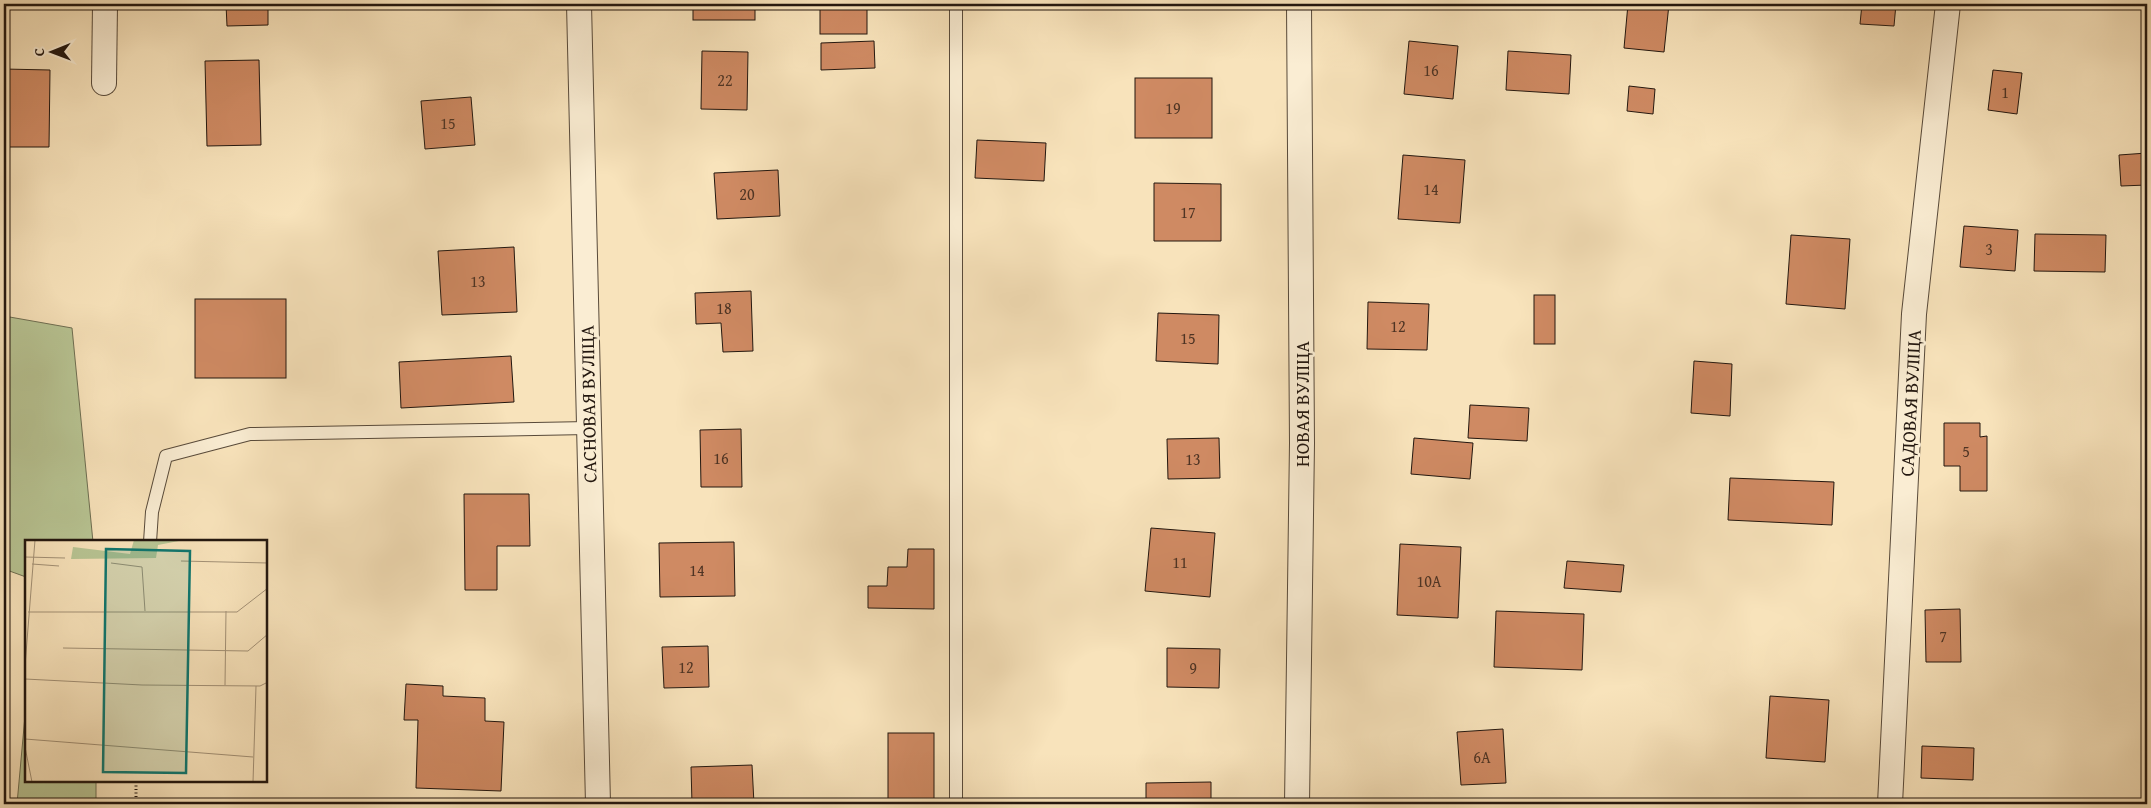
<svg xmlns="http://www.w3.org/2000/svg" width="2151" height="808" font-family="'Gentium Book Plus',serif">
<rect width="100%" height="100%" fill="#f8e3bb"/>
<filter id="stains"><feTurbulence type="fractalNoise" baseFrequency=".004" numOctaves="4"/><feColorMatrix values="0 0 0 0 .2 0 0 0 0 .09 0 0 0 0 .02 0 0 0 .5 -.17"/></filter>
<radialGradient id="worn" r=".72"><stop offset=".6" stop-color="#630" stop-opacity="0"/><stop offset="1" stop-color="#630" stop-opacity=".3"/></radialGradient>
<g fill="#b8c594" stroke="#6e6e52">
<polygon points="4,316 72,328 93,542 26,542 26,577 4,569"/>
<polygon points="26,705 26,782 96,782 96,804 17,804"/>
</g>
<g fill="#cf8a63" stroke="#23170f">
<polygon points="226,4 268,4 268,25 227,26"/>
<rect x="693" y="4" width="62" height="16"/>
<polygon points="1628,4 1669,4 1664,52 1624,48"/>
<polygon points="1862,4 1896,4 1894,26 1860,24"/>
<rect x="820" y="8" width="47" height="26"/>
<polygon points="874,41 875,68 821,70 821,43"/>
<polygon points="1409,41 1458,46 1453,99 1404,94"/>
<polygon points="702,51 748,52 747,110 701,109"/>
<polygon points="1508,51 1571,55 1569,94 1506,90"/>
<polygon points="259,60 261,145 207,146 205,61"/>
<polygon points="4,69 50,70 49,147 4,147"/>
<polygon points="1993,70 2022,73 2017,114 1988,110"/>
<rect x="1135" y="78" width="77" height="60"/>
<polygon points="1629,86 1655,89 1653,114 1627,111"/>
<polygon points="471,97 475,145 425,149 421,101"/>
<polygon points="977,140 1046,143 1044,181 975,178"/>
<polygon points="2147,153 2147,185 2121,186 2119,155"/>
<polygon points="1403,155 1465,160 1460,223 1398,219"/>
<polygon points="778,170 780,216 717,219 714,173"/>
<polygon points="1154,183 1221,184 1221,241 1154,241"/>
<polygon points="1964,226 2018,230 2015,271 1960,267"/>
<polygon points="2035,234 2106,235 2105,272 2034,271"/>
<polygon points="1791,235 1850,239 1845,309 1786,304"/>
<polygon points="514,247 517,312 442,315 438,251"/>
<polygon points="751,291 753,351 723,352 721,323 696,324 695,293"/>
<rect x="1534" y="295" width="21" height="49"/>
<rect x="195" y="299" width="91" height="79"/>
<polygon points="1368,302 1429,304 1427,350 1367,349"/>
<polygon points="1158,313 1219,315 1218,364 1156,361"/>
<polygon points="511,356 514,402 401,408 399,362"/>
<polygon points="1694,361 1732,364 1730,416 1691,413"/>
<polygon points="1470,405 1529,408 1527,441 1468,438"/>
<polygon points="1944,423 1980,423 1980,437 1987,436 1987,491 1960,491 1960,466 1944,466"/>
<polygon points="741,429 742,487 701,487 700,430"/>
<polygon points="1219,438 1220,478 1168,479 1167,439"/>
<polygon points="1414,438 1473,443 1470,479 1411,474"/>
<polygon points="1730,478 1834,482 1832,525 1728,520"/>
<polygon points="464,494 529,494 530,546 497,546 497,590 465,590"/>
<polygon points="1151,528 1215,533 1210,597 1145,591"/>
<polygon points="734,542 735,596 660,597 659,543"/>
<polygon points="1400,544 1461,547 1458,618 1397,615"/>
<polygon points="908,549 934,549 934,609 868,608 868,586 887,586 888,567 907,567"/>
<polygon points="1567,561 1624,565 1621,592 1564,588"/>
<polygon points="1960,609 1961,662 1926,662 1925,610"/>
<polygon points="1496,611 1584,614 1582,670 1494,667"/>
<polygon points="708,646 709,687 664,688 662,647"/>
<polygon points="1167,648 1220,649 1219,688 1167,687"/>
<polygon points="406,684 443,686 443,696 485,698 485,721 504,722 501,791 416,788 418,720 404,720"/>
<polygon points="1770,696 1829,700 1825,762 1766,758"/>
<polygon points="1503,729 1506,783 1461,785 1457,732"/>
<rect x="888" y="733" width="46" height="71"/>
<polygon points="1922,746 1974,748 1973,780 1921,778"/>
<polygon points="752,765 754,804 692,804 691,767"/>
<polygon points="1211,782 1211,804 1146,804 1146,783"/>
</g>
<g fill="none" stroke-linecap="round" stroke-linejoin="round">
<g stroke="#584a3a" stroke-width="14">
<g id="service">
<polyline points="956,4 956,804"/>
<polyline points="150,542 152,512 166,456 250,434 588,428"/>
</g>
</g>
<g stroke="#584a3a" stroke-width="26">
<g id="minor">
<polyline points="579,4 598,804"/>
<polyline points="104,83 105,4"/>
<polyline points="1297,804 1302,443 1299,4"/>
<polyline points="1890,804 1914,314 1948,4"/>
</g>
</g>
<polyline stroke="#23170f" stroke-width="3" stroke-dasharray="1 2.5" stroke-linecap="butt" points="136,804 136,782"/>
<use href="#service" stroke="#faedd3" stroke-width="12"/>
<use href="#minor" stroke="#faedd3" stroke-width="24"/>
</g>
<g text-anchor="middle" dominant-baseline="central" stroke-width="5" stroke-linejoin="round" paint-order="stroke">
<g font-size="16" fill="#4e3424">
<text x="1431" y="70">16</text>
<text x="725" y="80">22</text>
<text x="2005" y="92">1</text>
<text x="1173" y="108">19</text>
<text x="448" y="123">15</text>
<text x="1431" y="189">14</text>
<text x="747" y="194">20</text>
<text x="1188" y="212">17</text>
<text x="1989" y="249">3</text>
<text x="478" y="281">13</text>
<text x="724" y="308">18</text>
<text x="1398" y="326">12</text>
<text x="1188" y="338">15</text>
<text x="1966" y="451">5</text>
<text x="721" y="458">16</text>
<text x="1193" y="459">13</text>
<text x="1180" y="562">11</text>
<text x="697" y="570">14</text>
<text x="1429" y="581">10А</text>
<text x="1943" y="636">7</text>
<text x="686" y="667">12</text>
<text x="1193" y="668">9</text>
<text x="1482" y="757">6А</text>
</g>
<g font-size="19" fill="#23170f" stroke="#faedd3">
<text transform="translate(1910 403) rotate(-87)">САДОВАЯ ВУЛІЦА</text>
<text transform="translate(588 404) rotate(-91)">САСНОВАЯ ВУЛІЦА</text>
<text transform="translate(1302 404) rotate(-90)">НОВАЯ ВУЛІЦА</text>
</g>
</g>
<g transform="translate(25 540)">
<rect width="242" height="242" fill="#f8e3bb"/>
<path d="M109,0H159L133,5L131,18L46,19L48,7L105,14Z" fill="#b8c594"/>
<path fill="none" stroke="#a39176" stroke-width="1" d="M0,17L40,18M156,21L243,23M86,23L117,27L120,71M7,24L34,26M3,72H212L243,48M38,108L223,111L243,94M0,126L10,0M0,139L117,145L235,146L243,142M200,145L201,71M0,199L228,217M0,207L7,242M228,242L231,146"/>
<path fill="#0f766e" fill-opacity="0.15" stroke="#0f766e" stroke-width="2.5" d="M81,9L165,11L161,233L78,232Z"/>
<rect width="242" height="242" fill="none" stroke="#23170f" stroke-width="2.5"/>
</g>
<rect width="2151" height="808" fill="none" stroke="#f8e3bb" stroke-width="20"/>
<rect x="5" y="5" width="2141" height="798" fill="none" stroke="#23170f" stroke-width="2.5"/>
<rect x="10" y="10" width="2131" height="788" fill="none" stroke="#23170f"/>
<g transform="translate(52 52) rotate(269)" stroke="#faedd3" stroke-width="4" paint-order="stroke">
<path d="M0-4L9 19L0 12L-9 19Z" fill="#23170f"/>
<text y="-8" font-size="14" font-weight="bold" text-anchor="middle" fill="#23170f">С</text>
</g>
<rect width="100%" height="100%" filter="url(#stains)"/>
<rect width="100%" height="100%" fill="url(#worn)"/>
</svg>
